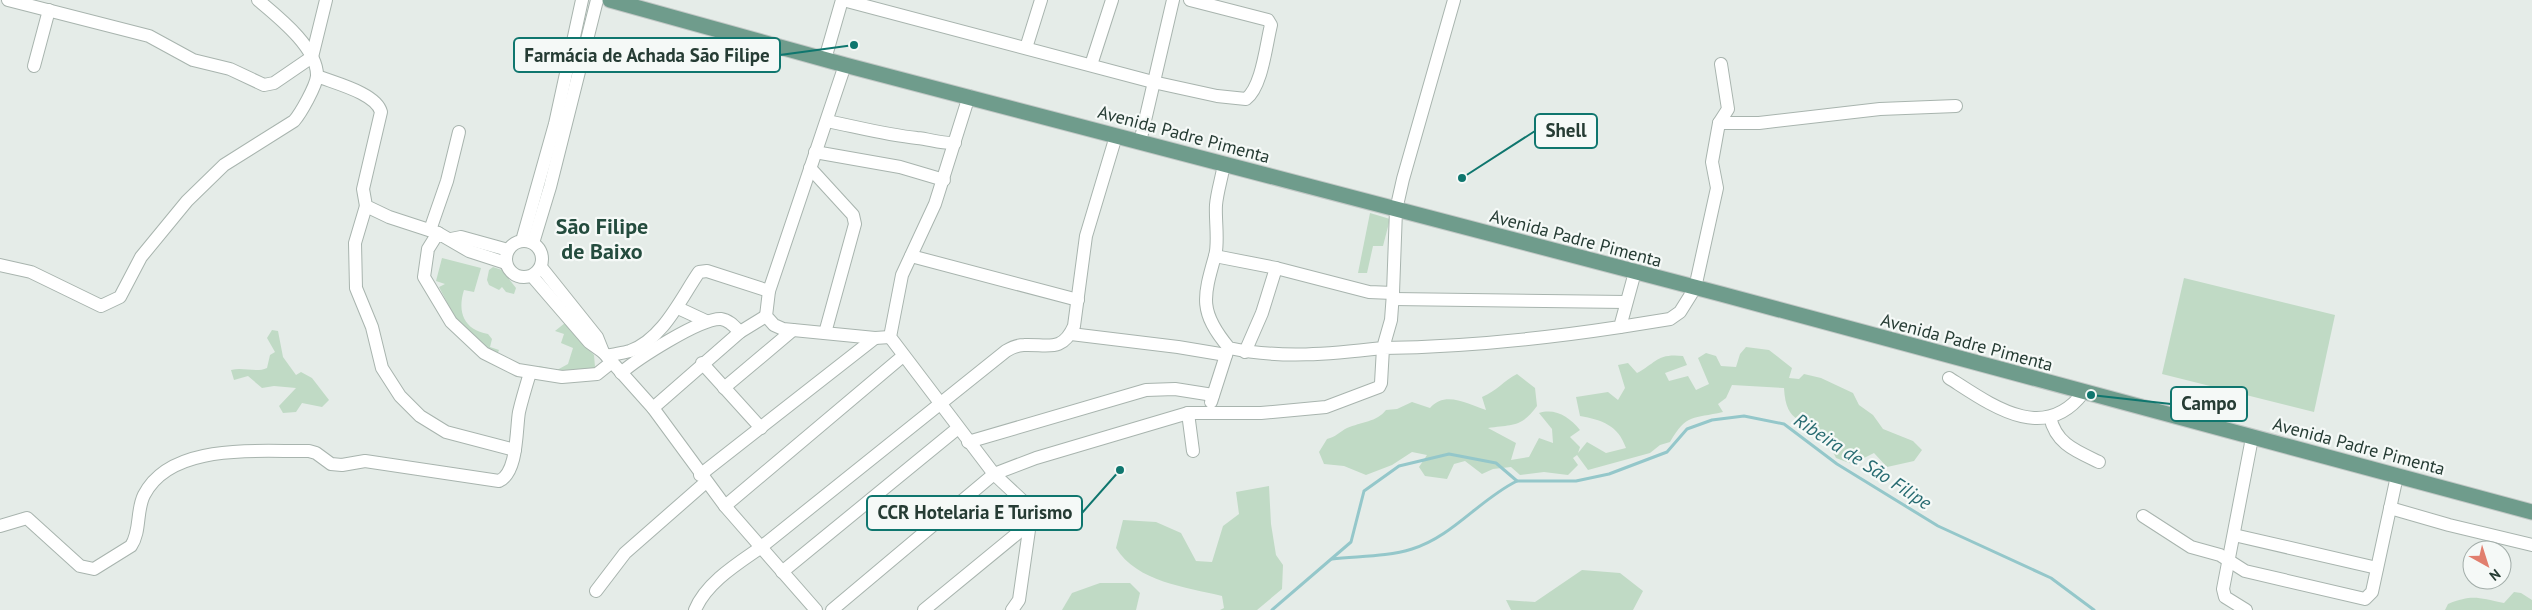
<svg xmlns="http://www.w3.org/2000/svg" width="2532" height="610" font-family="'PT Sans',sans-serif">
<rect width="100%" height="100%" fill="#e5ece8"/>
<g fill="#c0dac5">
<polygon points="1370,213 1390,219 1383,246 1373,246 1367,273 1358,273"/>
<path d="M442,258L481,268L474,292L464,290C457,312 464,330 488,334L492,339L490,347L499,350L497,355L459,325L439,287L445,284L436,281Z"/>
<polygon points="493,267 502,270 516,288 514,294 506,292 502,287 499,290 489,285 487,280 489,270"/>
<polygon points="2184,278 2335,315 2314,412 2162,374"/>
<path d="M565,323L594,355L595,367C585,378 551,372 538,371L539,366L557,370L568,364L573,348L561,343L564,334L555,331Z"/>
<path d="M272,330L278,331L283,357L296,375L301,372L312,378L329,400L322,407L302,403L296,412L283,413L279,406L296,388L274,386L262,388L248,376L234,380L231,370C244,367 256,373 267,368L270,355L275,352L267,338Z"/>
<path d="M1746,347L1769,350L1792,368L1789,378L1799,379L1804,374L1821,378L1853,393L1859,405L1873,415L1883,429L1913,441L1922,450L1914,461L1887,467L1874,453L1852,464L1836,458C1833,452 1830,442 1826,437C1804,417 1786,426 1784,388L1732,385L1726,398L1718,404L1723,412C1693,419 1687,413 1670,442L1660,445L1650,453L1588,470L1577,455L1573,458L1578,465L1568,475L1544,472L1520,475L1511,467L1493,469L1482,474L1465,461L1454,464L1447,479L1425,476L1419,467L1427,455L1412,452L1392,465L1366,475L1344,466L1324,464L1319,452L1327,439C1336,437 1339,432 1347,428C1361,422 1377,422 1386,410L1397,409L1412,402L1430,408C1445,390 1468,404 1486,410L1482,397C1497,391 1503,381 1517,374L1535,388L1537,406C1521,428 1512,424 1488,428L1516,443L1511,460L1529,457L1539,438L1553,443L1552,429L1539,413C1556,408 1569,417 1580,430L1570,437L1580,447L1578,453L1587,442L1606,453L1626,448C1618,425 1602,420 1580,416L1576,397L1608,392L1618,400L1625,388L1618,365L1628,363L1637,373C1656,363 1657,353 1683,356L1687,365L1665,373L1669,381L1688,376L1696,390L1709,384L1698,358L1706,353L1716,356L1721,366L1736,367L1740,354Z"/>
<path d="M1269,486L1271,524L1276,555L1283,565L1282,589L1257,610H1220L1224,608L1222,596C1186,587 1137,582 1116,548L1123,520L1156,522L1181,533L1196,561L1212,562L1223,526L1239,514L1236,492Z"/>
<polygon points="1582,570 1620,573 1643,591 1633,610 1511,610 1506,600 1535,602"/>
<polygon points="1100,583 1130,583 1140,593 1136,610 1062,610 1072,593"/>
<path d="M2514,592L2521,593L2532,600V610H2445L2448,604C2473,594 2478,598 2504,603Z"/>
</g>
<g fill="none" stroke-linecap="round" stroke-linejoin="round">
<g stroke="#94c7ca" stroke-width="3">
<path d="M1332,559C1357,556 1387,557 1412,549C1452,537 1480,499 1517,481"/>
<polyline points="1272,610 1351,542 1364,491 1399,466 1449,454 1496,463 1517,481 1576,481 1609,474 1667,452 1687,429 1712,420 1744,416 1784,424 1837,464 1938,526 2051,578 2094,610"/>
</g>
<g stroke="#a8b4ae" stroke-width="14">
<g id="minor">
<polyline points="8,0 149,36 193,60 230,69 264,85 274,83 312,57 326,0"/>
<path d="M843,0L1153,82L1217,96L1246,99C1262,87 1266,45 1271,25L1268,20L1190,0"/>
<polyline points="1026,48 1041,0"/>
<polyline points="825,59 842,0"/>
<polyline points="845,65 769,291 766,316 774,325 783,329 875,338 890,337"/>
<polyline points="1091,65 1112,0"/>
<polyline points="34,66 49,10"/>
<path d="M317,76C334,83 376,93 381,112L363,189L366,206L389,217L438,233"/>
<polyline points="969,96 935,204 902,275 890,337 994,474 1025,503 1030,523 1019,600 1012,610"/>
<path d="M827,121C857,127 887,135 917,138C930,139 941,144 955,143"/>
<polyline points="1719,123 1759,123 1880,109 1956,106"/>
<polyline points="1140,142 1173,0"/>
<polyline points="815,152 900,167 944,180"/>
<path d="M1224,164C1222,177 1217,192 1216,205C1215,220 1219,243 1215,256C1203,298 1199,312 1229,348C1281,359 1331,354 1383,348L1391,320L1393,293"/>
<polyline points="810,168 853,215 855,224 825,333"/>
<polyline points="366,206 355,243 356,288 372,327 382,368 400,396 420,416 446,432 515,450"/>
<polyline points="430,230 447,181 459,132"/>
<polyline points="451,239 461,237 508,250"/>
<circle cx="524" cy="259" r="18"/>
<polyline points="522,241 555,124 582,0"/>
<polyline points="533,243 550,187 597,0"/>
<polyline points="911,256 1078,300"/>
<polyline points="1215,256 1276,268 1369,292 1393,293 1396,210 1403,179 1454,0"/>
<polyline points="506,263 469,251 438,233 428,249 424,277 451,322 484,353 518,370 562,377 597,374 612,362"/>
<path d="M0,265L31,272L101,306L120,297L141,257L187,201L224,165L294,121C301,113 316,86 317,76C318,48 277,16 258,0"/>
<polyline points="541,267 597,337 603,352 653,408 725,506 816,610"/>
<polyline points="532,276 589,342 603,352"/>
<polyline points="1393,299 1626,302"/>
<polyline points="678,308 706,321"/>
<polyline points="1620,327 1670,319 1680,312 1695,288 1717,188 1712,162 1719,123 1728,109 1721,64"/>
<polyline points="1071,334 1178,347 1226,355"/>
<polyline points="1245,352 1262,313 1276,268"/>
<path d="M607,356C615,354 623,353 630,351C663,339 681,298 699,272L707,271L769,291"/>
<polyline points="702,363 761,428"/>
<path d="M621,373C637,359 700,318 721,319C729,320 734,326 740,332"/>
<path d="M1949,378C1990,404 2043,445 2083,393"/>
<polyline points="724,388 793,330"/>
<polyline points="1211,402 1228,349"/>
<polyline points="653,408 740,332 766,316"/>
<polyline points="1188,413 1193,451"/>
<path d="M2050,417C2056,444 2076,451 2099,462"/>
<polyline points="968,442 1146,390 1175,389 1213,395"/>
<polyline points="700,475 875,338"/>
<polyline points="725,506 903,356"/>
<polyline points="2390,508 2449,525 2532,545"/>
<polyline points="2143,516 2191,547 2220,555 2245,571 2365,599 2372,592 2397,476"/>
<path d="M0,526L27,518L80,566L94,569L131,546C141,531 136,511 144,495C171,442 258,452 309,451L316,453L331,464L342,465L365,461L499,481C518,473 516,429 519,412C522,399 526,386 530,373"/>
<polyline points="2234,535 2377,568"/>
<polyline points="782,572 958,428"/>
<polyline points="596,591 625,553 706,482"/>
<path d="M695,610C706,583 737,564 760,548L1006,351C1011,348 1018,345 1024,345C1048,344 1062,353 1074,326L1086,236L1116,136"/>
<path d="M832,610L994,474L1036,458L1188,413H1261L1326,407L1379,387L1381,383L1383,348C1463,347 1541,339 1620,327L1635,272"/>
<polyline points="924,610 1030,523"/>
<polyline points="2246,610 2225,597 2223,589 2252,438"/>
</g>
</g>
<g stroke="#c2c8c6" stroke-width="17">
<polyline id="major" points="610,0 845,65 1721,294 2532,512"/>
</g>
<use href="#minor" stroke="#fff" stroke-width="12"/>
<use href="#major" stroke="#6f9c8c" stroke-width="15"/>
</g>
<g text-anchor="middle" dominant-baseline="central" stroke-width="4.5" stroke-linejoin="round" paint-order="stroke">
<g font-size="18" fill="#263c34" stroke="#f5f9f7">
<text transform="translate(1184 134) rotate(15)">Avenida Padre Pimenta</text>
<text transform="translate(1576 238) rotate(15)">Avenida Padre Pimenta</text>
<text transform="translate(1967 342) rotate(15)">Avenida Padre Pimenta</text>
<text transform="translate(2359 446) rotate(15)">Avenida Padre Pimenta</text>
</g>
<g font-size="19" font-style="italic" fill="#276b71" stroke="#f5f9f7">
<text transform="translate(1863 461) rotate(33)">Ribeira de São Filipe</text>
</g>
<g font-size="22" font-weight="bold" fill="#244c3e" stroke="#f5f9f7">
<text x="602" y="226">São Filipe<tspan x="602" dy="25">de Baixo</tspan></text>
</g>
</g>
<path fill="none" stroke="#0f766e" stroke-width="2" d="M854 45L780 55M1462 178L1535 131M2091 395L2171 404M1120 470L1082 513"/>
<g fill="#0f766e" stroke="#f5f9f7" stroke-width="2">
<circle cx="854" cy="45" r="5"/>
<circle cx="1462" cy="178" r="5"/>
<circle cx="2091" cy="395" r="5"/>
<circle cx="1120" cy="470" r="5"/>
</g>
<g fill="#f5f9f7" stroke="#0f766e" stroke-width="2">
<rect x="514" y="38" width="266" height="34" rx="5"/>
<rect x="1535" y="114" width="62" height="34" rx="5"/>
<rect x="2171" y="387" width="76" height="34" rx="5"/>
<rect x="867" y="496" width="215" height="34" rx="5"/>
</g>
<g font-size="19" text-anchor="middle" font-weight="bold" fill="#263c34">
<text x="647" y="62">Farmácia de Achada São Filipe</text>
<text x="1566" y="137">Shell</text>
<text x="2209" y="410">Campo</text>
<text x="975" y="519">CCR Hotelaria E Turismo</text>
</g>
<g transform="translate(2487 565) rotate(141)"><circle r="24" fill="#f5f9f7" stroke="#a2ada9"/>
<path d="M0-4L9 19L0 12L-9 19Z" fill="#e17f6e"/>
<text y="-8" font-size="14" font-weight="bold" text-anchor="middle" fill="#263c34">N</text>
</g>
</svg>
